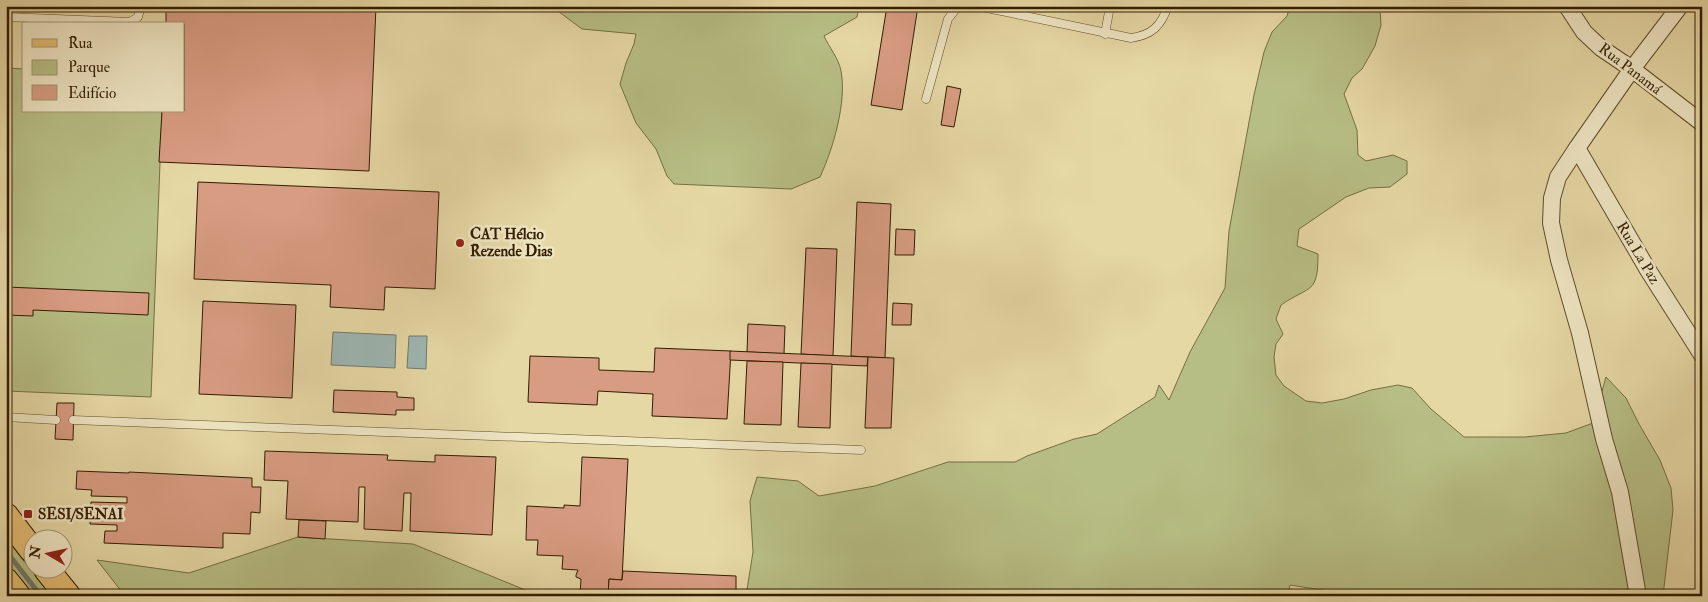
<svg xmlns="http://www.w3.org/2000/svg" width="1708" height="602" font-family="'IM FELL Double Pica',serif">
<rect width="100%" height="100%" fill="#e6d8a5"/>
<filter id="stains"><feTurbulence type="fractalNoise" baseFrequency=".004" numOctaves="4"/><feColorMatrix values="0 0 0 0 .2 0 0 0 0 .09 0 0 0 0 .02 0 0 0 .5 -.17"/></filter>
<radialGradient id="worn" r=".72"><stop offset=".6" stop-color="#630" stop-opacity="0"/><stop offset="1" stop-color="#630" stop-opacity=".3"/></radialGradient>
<g fill="#b7be85" stroke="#756e42">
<path d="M551,6H859L857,17L824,36C829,47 839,59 841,71C847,102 833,149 820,177L791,189L674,184L667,176L656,149L636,123L620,84L626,63L634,44L636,34L582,29Z"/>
<path d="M1290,6H1380L1381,25L1375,46L1362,69L1352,78L1344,94L1357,130L1358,155L1366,161L1393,155L1407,161V174L1390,187L1369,188L1346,197L1299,229L1297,246L1318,254C1318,295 1310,285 1281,305L1276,319L1283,334L1276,344L1274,357L1276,375L1284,386L1306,401L1322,403L1344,399L1371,390L1398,385L1412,388L1431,409L1464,437H1525L1566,433L1593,423L1606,377L1626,398L1639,424L1660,460L1671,488L1673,510L1663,596H1360L1290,585L1288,596H746L753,552L750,501L757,477L798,481L819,496L875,486L948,462H1015L1027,456L1074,439L1097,434L1155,397L1159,385L1169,400L1190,352L1225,288L1229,231L1254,95L1264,52L1272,32L1287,16Z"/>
<polygon points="6,68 24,69 24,111 162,111 151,397 6,391"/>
<polygon points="298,537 413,544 540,596 125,596 97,560 189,573"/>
<polygon points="6,538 51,596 31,596 6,564"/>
</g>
<g fill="#9db6b3" stroke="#73796b">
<polygon points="333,332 396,335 395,368 331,365"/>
<polygon points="409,336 427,336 426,369 407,368"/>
</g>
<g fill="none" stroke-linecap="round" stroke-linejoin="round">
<polyline stroke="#73796b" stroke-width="5" points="6,551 41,596"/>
</g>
<g fill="#d89c82" stroke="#331d00">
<polygon points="166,6 376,6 369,171 159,162 162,111 184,111 184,24 166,24"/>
<polygon points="887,6 918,6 902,110 871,105"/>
<polygon points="947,86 961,89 954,127 941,125"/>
<polygon points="198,182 439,192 435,289 385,287 384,310 330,307 331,285 194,279"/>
<polygon points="857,202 891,204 885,358 851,356"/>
<polygon points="896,229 915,230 914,255 895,255"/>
<polygon points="806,248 837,249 833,356 801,354"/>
<polygon points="6,287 149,293 148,315 33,310 33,316 6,315"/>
<polygon points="203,301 296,305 292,398 199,394"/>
<polygon points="893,303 912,304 911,325 892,325"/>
<polygon points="748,324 785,326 784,354 747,352"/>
<polygon points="655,348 731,351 727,419 652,416 653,394 598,391 597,405 528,402 530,356 599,358 599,370 654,372"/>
<polygon points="730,351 868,357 867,366 730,360"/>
<polygon points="868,357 894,358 891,428 865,428"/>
<polygon points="747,361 783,362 781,425 744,424"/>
<polygon points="801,363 832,364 830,428 798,427"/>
<polygon points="334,390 397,392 397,397 414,398 414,410 396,410 396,415 333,412"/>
<polygon points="57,403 74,403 73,440 55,439"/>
<polygon points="265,451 388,455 387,460 435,462 435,455 496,457 492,535 410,531 411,493 404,493 402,531 364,529 365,487 359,487 358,522 286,519 288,481 264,480"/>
<polygon points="582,457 628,459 622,580 609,579 608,596 580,595 581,579 576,577 576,575 578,570 562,569 563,556 537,555 538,540 526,540 527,506 564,508 564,505 580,506"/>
<polygon points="77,471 129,473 129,472 252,478 252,487 261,487 260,513 251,512 250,534 223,533 223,548 104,543 105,531 117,531 117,525 90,524 91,502 127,503 127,497 91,496 92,490 76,489"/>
<polygon points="299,520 326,521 325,539 298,537"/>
<polygon points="623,571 736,576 736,596 608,596 609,579 622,580"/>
</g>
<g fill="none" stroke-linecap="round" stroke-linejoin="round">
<g stroke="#604c29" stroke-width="9">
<g id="service">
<path d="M977,6L1131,38C1152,35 1161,26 1168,6"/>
<polyline points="6,17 130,22 138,17 141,6"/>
<polyline points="1105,34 1110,6"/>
<polyline points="926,99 948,19 956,9 965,6"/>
<polyline points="6,417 56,420"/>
<polyline points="73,420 861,450"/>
</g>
</g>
<g stroke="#604c29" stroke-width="18">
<g id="minor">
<polyline points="1567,6 1584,32 1601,48 1632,69 1702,123"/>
<polyline points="1577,148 1648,270 1702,355"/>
<polyline points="1638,596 1620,492 1604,439 1580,333 1559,260 1551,223 1552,198 1558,177 1577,148 1632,69 1680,6"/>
</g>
</g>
<g stroke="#331d00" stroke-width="27">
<g id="primary">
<polyline points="6,516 32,550"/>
<polyline points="47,570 68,596"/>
<polyline points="6,581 18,596"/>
</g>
</g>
<use href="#service" stroke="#efe6c4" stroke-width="8"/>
<use href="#minor" stroke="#efe6c4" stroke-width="16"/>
<use href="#primary" stroke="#e3bc72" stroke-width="25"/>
</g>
<g fill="#8f2418" stroke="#efe6c4" stroke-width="2">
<circle cx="460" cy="243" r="5"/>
<rect x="23" y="509" width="10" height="10" rx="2.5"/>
</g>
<g text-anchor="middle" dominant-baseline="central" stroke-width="5" stroke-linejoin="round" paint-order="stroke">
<g font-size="15" fill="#331d00" stroke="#efe6c4">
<text transform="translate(1630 69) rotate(37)">Rua Panamá</text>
<text transform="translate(1638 253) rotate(59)">Rua La Paz</text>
</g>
<g font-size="15" font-weight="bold" fill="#331d00" stroke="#efe6c4" text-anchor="start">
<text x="470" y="234">CAT Hélcio<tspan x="470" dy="17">Rezende Dias</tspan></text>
<text x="38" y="514">SESI/SENAI</text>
</g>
</g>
<rect width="1708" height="602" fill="none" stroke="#e6d8a5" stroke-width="25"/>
<rect x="8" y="8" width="1693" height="587" fill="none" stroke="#331d00" stroke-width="2.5"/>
<rect x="12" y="12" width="1683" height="577" fill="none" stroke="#331d00"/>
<rect x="22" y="22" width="162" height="90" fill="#efe6c4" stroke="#a49676"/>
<rect x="32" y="39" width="25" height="8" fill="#e3bc72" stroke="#a49676"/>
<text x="68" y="48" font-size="15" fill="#331d00">Rua</text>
<rect x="32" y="60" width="25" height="15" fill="#b7be85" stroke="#a49676"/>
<text x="68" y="72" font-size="15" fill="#331d00">Parque</text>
<rect x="32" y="85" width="25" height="15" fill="#d89c82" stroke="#a49676"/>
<text x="68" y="98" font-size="15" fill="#331d00">Edifício</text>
<g transform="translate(48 554) rotate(279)"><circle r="24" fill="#efe6c4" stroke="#a49676"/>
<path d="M0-4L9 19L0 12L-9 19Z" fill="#8f2418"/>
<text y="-8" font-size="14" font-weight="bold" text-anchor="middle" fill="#331d00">N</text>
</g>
<rect width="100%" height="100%" filter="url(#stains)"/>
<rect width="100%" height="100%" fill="url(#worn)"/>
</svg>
